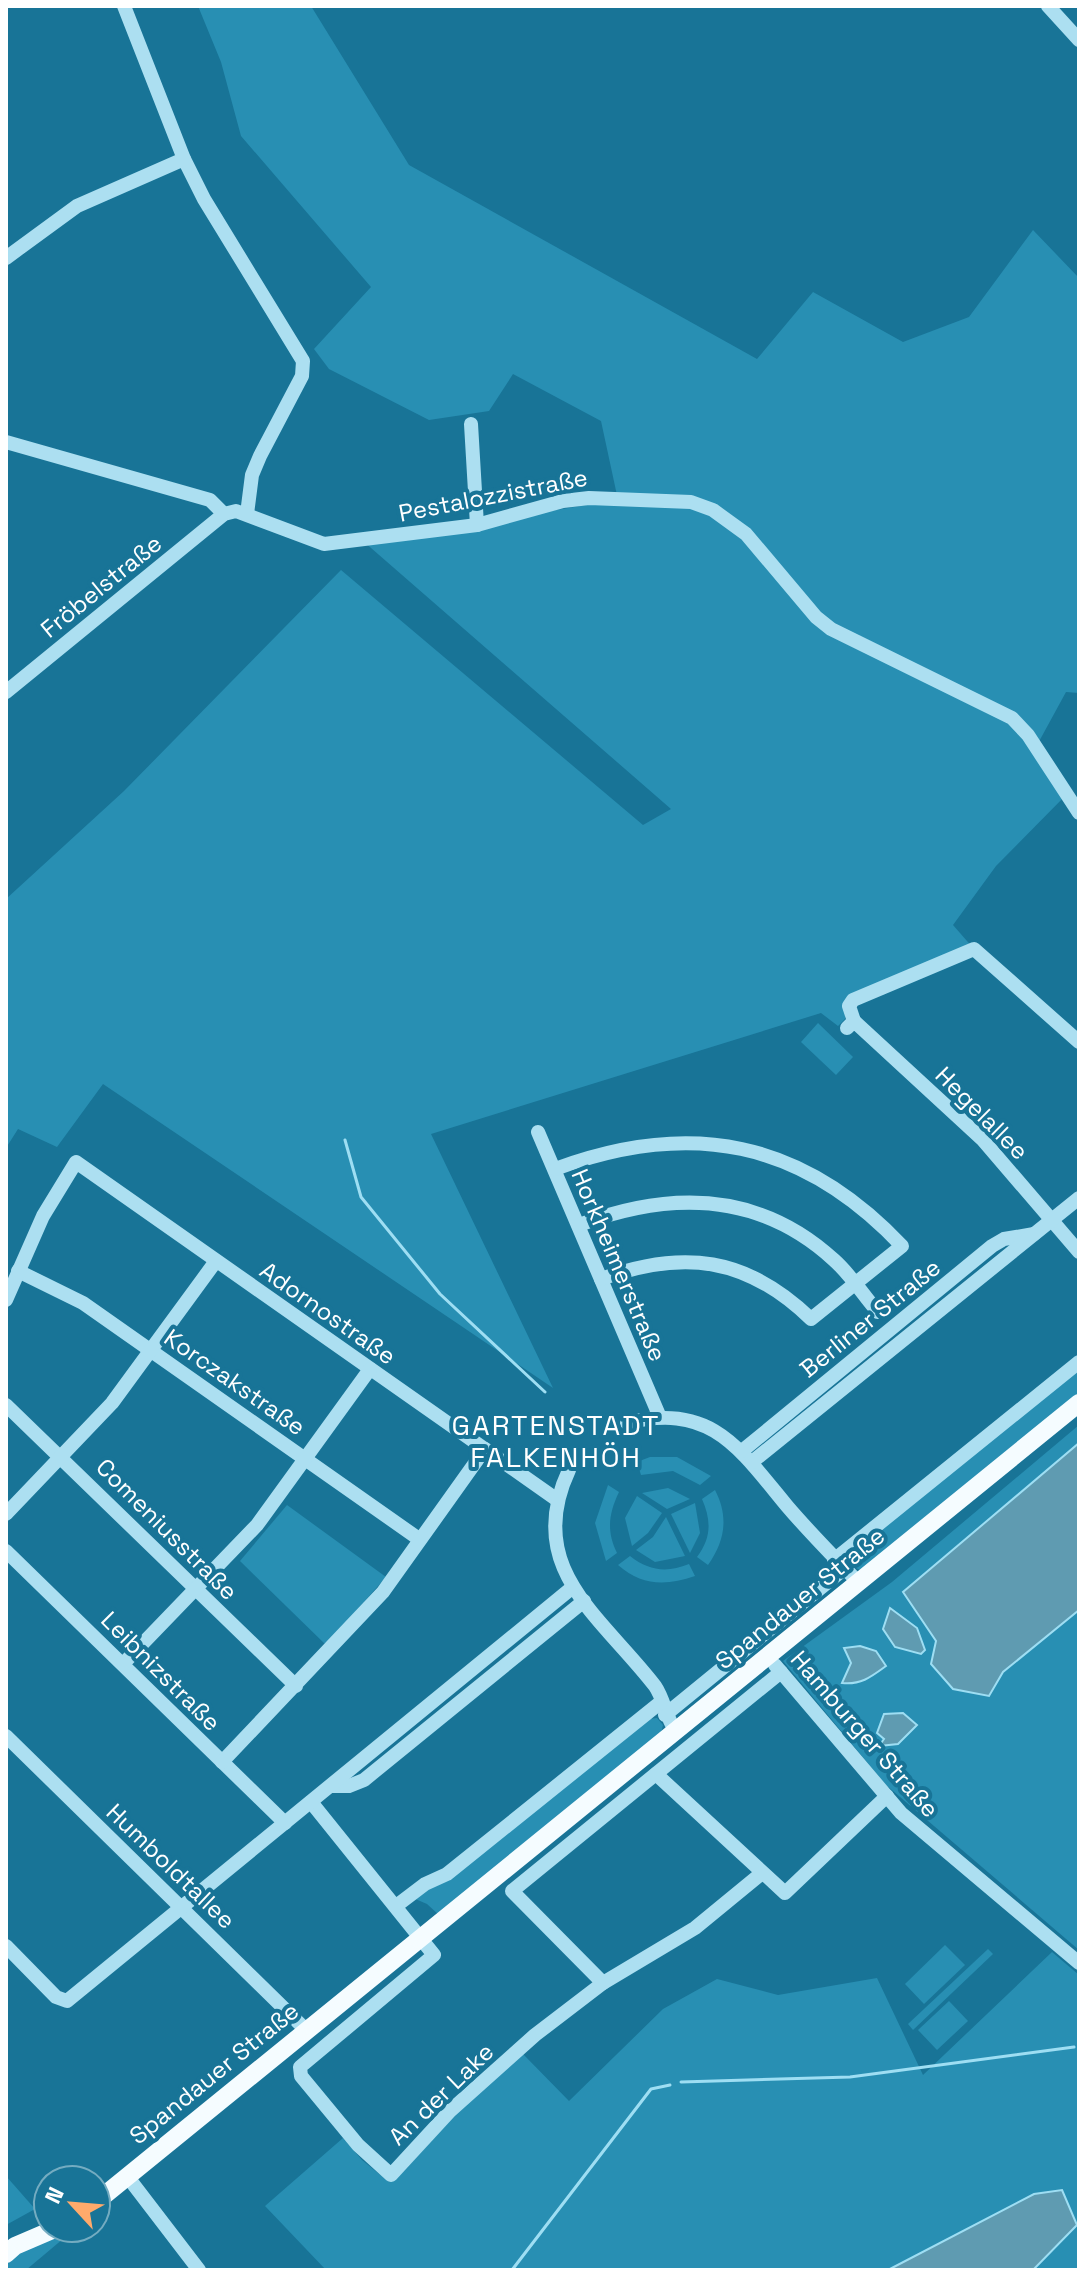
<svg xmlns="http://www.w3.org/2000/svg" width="1085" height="2276" font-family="'Space Grotesk',sans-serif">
<rect width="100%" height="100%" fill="#187497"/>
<g fill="#288fb3" fill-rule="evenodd">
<polygon points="198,6 311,6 409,165 757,359 813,292 903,342 969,317 1033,230 1079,278 1079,693 1066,692 1036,747 1067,794 996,866 953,925 974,949 845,1002 845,1019 838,1026 821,1013 431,1134 553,1388 103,1084 57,1147 18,1129 6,1148 6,899 124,791 341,570 643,825 671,809 363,541 618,500 601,421 513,374 489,411 429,420 329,369 314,349 371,287 241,136 221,62"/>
<polygon points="818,1023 853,1057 836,1075 801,1042"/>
<polygon points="1079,1370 1079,1394 862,1571 848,1564 846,1557"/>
<path d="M1079,1425V1443L903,1592L936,1642L1003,1672L1079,1610V1950L886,1785L783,1661L892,1582ZM851,1663L885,1666L854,1684L842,1682Z"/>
<polygon points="650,1457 677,1457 711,1476 700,1485 673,1471 641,1475 637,1462"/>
<path d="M608,1485L619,1492C609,1513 606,1531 617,1553L606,1561L595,1523Z"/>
<polygon points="668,1488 690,1499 667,1509 642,1493"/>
<path d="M715,1490C729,1517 725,1541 708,1565L697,1557C712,1537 711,1520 702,1499Z"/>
<polygon points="637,1496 662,1513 648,1533 632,1546 625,1518"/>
<polygon points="695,1503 700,1533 690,1553 671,1514"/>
<polygon points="287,1505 386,1577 326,1645 240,1561"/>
<polygon points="666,1517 685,1556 655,1562 636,1550 653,1537"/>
<path d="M630,1556C649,1571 667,1573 689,1564L695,1576C666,1586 642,1586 618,1565Z"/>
<polygon points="657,1718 663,1725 661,1734 439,1915 427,1904 413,1898 649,1719"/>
<polygon points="945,1945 965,1965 924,2004 905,1984"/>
<polygon points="988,1949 993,1954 913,2030 908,2024"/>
<polygon points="1052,1952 1079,1975 1079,2270 1033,2270 1076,2225 1062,2190 1034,2194 888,2270 326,2270 265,2206 343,2138 362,2160 389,2182 404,2171 455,2115 523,2054 569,2101 663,2009 717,1979 778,1995 877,1978 923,2075"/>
<polygon points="949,2001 968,2021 937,2050 918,2030"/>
<polygon points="6,2176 35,2209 6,2225"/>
<polygon points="68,2228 76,2228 26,2270 6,2270 6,2259"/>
</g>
<g fill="#5f9bb1" stroke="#9edef3" stroke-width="2">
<polygon points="1079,1443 1079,1610 1003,1672 989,1696 953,1689 931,1664 936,1641 903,1592"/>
<polygon points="890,1608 917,1628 925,1650 921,1654 895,1647 883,1629"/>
<path d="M860,1646L876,1651L886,1666C871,1677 861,1685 842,1683L851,1663L844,1648Z"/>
<polygon points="903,1713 917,1725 898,1744 879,1746 884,1739 877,1733 884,1714"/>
<polygon points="1062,2190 1077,2225 1033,2270 888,2270 1034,2194"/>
</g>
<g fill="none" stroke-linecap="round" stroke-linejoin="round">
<g stroke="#9edef3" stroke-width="3">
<polyline points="345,1140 361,1197 440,1294 545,1392"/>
<polyline points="681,2082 850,2077 1074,2047"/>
<polyline points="512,2270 651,2089 670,2085"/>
</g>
<g stroke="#acdff1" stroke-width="14">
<polyline points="124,6 184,159 204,199 303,361 302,376 260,456 252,475 247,514"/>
<polyline points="1048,6 1079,40"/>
<polyline points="6,258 77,206 184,159"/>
<polyline points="471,424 477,525"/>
<polyline points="6,442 210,500 224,514"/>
<polyline points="6,692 224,514 236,511 324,544 477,525 563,501 589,498 691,502 713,510 746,534 816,617 831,629 1012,718 1028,735 1079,813"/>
<polyline points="854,1021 849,1006 853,1000 974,949 1079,1042"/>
<polyline points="847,1028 854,1021 982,1139 1079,1252"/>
<polyline points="538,1132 659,1415"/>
<path d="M555,1169C690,1119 802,1140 902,1246L811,1319C747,1257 683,1249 601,1279"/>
<path d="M579,1225C669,1191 759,1191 834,1260C851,1275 863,1295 878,1312"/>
<polyline points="18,1271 83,1303 419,1539"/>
<polyline points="6,1300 43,1216 76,1162 556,1499"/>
<polyline points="6,1405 296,1686"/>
<path d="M627,1423C711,1402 739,1448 787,1506C810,1533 834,1557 858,1582"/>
<polyline points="742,1451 992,1246 1004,1239 1034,1234"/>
<polyline points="752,1462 1079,1198"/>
<path d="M569,1470C523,1568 601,1616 655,1686C664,1699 666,1717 675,1730"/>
<polyline points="6,1514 112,1403 216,1261"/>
<polyline points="6,1551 285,1823"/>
<polyline points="834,1560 1079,1362"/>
<polyline points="123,1664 257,1525 370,1369"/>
<polyline points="775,1665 901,1813 1079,1963"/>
<polyline points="665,1715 845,1568"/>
<polyline points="6,1736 305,2029"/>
<polyline points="222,1762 383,1592 485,1449"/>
<polyline points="656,1774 785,1893 887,1796"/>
<polyline points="331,1786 349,1786 364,1780 584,1601"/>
<polyline points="311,1802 434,1955 300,2067 301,2076 358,2145 391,2175 450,2111 535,2035 603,1983 695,1928 762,1873"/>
<polyline points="396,1906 425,1884 447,1874 661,1702"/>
<polyline points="6,1946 56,1997 67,2001 573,1587"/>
<polyline points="603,1983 512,1891 781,1672"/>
<polyline points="127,2176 199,2270"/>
</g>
<g stroke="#f5fcff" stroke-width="18">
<polyline points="96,2202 1079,1403"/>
<polyline points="6,2254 15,2246 57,2228"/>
</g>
</g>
<g text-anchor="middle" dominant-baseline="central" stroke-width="8" stroke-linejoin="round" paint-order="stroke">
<g font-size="24" fill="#fff" stroke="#187497">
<text transform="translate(493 495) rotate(-11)">Pestalozzistraße</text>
<text transform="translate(101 586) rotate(-39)">Fröbelstraße</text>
<text transform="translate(982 1113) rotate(45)">Hegelallee</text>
<text transform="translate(619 1265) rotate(67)">Horkheimerstraße</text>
<text transform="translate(328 1313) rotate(35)">Adornostraße</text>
<text transform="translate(870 1318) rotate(-39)">Berliner Straße</text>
<text transform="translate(235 1382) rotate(35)">Korczakstraße</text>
<text transform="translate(167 1529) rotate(45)">Comeniusstraße</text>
<text transform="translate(800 1598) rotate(-39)">Spandauer Straße</text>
<text transform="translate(161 1671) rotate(45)">Leibnizstraße</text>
<text transform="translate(865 1734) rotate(49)">Hamburger Straße</text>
<text transform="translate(171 1866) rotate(44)">Humboldtallee</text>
<text transform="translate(214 2073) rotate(-39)">Spandauer Straße</text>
<text transform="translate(441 2094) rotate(-44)">An der Lake</text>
</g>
<g font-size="28" letter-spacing="2" fill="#fff" stroke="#187497">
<text x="556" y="1425">GARTENSTADT<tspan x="556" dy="32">FALKENHÖH</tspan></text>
</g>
</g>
<rect width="1085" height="2276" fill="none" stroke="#ffffff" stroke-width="16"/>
<g transform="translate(72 2204) rotate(296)"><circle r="38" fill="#187497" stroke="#74acc1" stroke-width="2"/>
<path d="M0-6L14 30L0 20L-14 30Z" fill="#ffaa6b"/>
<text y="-12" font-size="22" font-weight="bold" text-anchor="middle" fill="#ffffff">N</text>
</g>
</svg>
